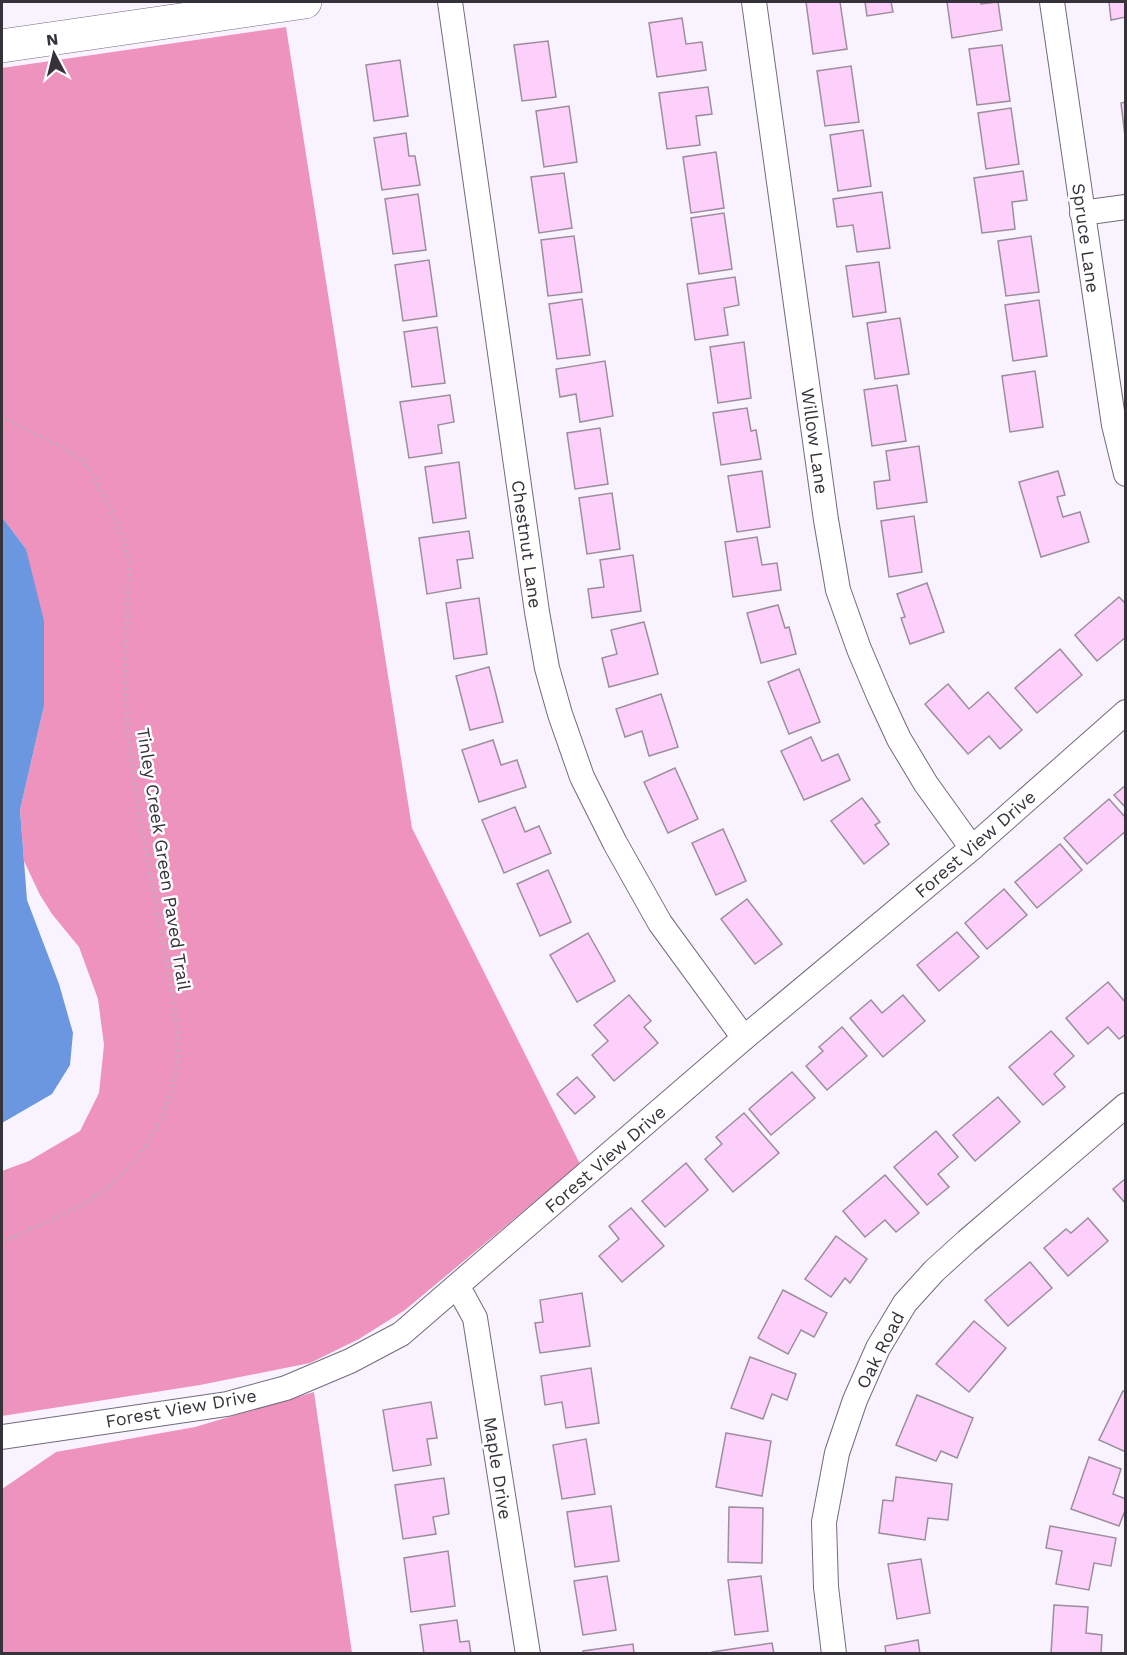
<svg xmlns="http://www.w3.org/2000/svg" width="1127" height="1655" font-family="'Work Sans',sans-serif">
<rect width="100%" height="100%" fill="#f8f3ff"/>
<g fill="#ee93be">
<polygon points="286,27 412,828 580,1164 405,1310 359,1339 310,1363 200,1385 2,1416 2,1171 29,1161 80,1131 99,1093 104,1045 98,999 79,947 52,914 40,895 24,861 20,810 44,706 26,549 2,517 2,68"/>
<polygon points="314,1392 352,1653 2,1653 2,1489 56,1452 195,1427"/>
</g>
<polygon fill="#6b97e1" points="2,517 26,549 44,621 44,706 20,810 24,861 27,900 59,984 73,1033 70,1065 52,1094 2,1123"/>
<g fill="#fcd0fa" stroke="#9e8e9d" stroke-width="1.5">
<polygon points="806,2 840,2 847,49 813,54"/>
<polygon points="865,2 891,2 893,12 867,16"/>
<polygon points="947,2 981,2 981,4 998,2 1002,30 952,38"/>
<polygon points="1109,2 1126,2 1126,17 1111,20"/>
<polygon points="682,18 686,44 702,42 706,70 657,77 649,23"/>
<polygon points="548,41 556,97 522,101 514,45"/>
<polygon points="1002,45 1010,101 977,105 969,49"/>
<polygon points="400,60 408,116 374,121 366,65"/>
<polygon points="851,66 859,122 825,126 817,71"/>
<polygon points="708,87 712,114 696,116 700,145 667,149 659,93"/>
<polygon points="1126,102 1126,136 1125,136 1121,103"/>
<polygon points="569,106 577,162 544,167 536,111"/>
<polygon points="1011,108 1019,164 986,169 978,113"/>
<polygon points="863,130 871,186 838,191 830,135"/>
<polygon points="406,133 409,156 415,156 420,185 382,190 374,138"/>
<polygon points="716,152 724,208 691,213 683,157"/>
<polygon points="1023,171 1027,200 1012,202 1015,229 982,233 974,178"/>
<polygon points="564,173 572,228 539,233 531,177"/>
<polygon points="882,192 890,248 857,252 853,225 837,227 833,199"/>
<polygon points="418,194 426,250 393,254 385,199"/>
<polygon points="724,213 732,269 699,274 691,218"/>
<polygon points="574,236 582,292 548,296 541,240"/>
<polygon points="1031,236 1039,292 1006,296 998,241"/>
<polygon points="429,260 437,316 403,321 395,265"/>
<polygon points="879,262 886,312 853,317 846,266"/>
<polygon points="735,277 739,305 724,308 728,335 695,340 687,284"/>
<polygon points="582,299 590,355 557,359 549,304"/>
<polygon points="1039,300 1047,356 1013,361 1005,305"/>
<polygon points="900,318 909,374 875,379 867,323"/>
<polygon points="437,327 445,383 412,387 404,332"/>
<polygon points="744,342 751,398 718,403 710,347"/>
<polygon points="605,361 613,416 580,422 576,394 560,397 556,369"/>
<polygon points="1035,371 1043,427 1010,432 1002,376"/>
<polygon points="897,385 906,441 872,446 864,390"/>
<polygon points="450,395 454,422 438,425 442,453 409,458 400,402"/>
<polygon points="747,408 751,431 756,430 761,459 721,465 713,413"/>
<polygon points="600,428 608,484 575,489 567,433"/>
<polygon points="919,446 927,502 877,509 874,482 890,480 886,451"/>
<polygon points="459,462 466,518 433,523 425,467"/>
<polygon points="762,471 770,527 737,532 728,476"/>
<polygon points="1058,471 1065,495 1057,497 1063,517 1080,512 1089,542 1041,557 1019,482"/>
<polygon points="612,493 620,549 587,554 579,498"/>
<polygon points="914,516 922,572 889,577 881,521"/>
<polygon points="469,531 473,558 457,560 461,588 427,594 419,538"/>
<polygon points="757,537 762,565 777,563 781,590 733,597 725,542"/>
<polygon points="633,555 641,611 592,618 588,589 604,587 600,560"/>
<polygon points="927,583 944,632 910,644 901,618 905,617 897,594"/>
<polygon points="1119,597 1126,604 1126,637 1097,661 1075,635"/>
<polygon points="479,598 487,654 454,659 446,603"/>
<polygon points="778,605 785,628 789,627 796,654 761,663 747,613"/>
<polygon points="644,622 658,674 609,687 602,658 617,654 611,630"/>
<polygon points="1060,649 1082,675 1037,713 1015,688"/>
<polygon points="489,667 503,722 470,730 456,676"/>
<polygon points="799,669 820,722 789,734 768,682"/>
<polygon points="948,684 969,709 988,692 1022,730 1000,749 989,736 968,754 925,704"/>
<polygon points="661,694 678,747 649,756 642,731 625,737 616,709"/>
<polygon points="811,737 822,761 838,754 850,780 804,800 781,751"/>
<polygon points="493,740 501,765 517,760 526,787 479,802 462,750"/>
<polygon points="675,768 698,819 668,833 644,782"/>
<polygon points="1126,785 1126,808 1114,795"/>
<polygon points="862,798 880,822 875,825 889,844 864,864 831,821"/>
<polygon points="1109,799 1126,818 1126,831 1087,864 1064,838"/>
<polygon points="515,807 525,832 539,826 551,853 504,873 482,820"/>
<polygon points="723,829 746,881 716,895 692,843"/>
<polygon points="1060,844 1082,870 1037,908 1015,882"/>
<polygon points="548,870 571,922 540,936 517,884"/>
<polygon points="1004,889 1027,915 987,949 965,923"/>
<polygon points="747,899 782,944 755,964 721,919"/>
<polygon points="957,932 979,957 939,991 917,965"/>
<polygon points="588,933 615,981 577,1002 550,955"/>
<polygon points="1108,982 1126,1003 1126,1034 1119,1039 1108,1027 1088,1044 1066,1018"/>
<polygon points="629,995 651,1021 644,1027 658,1043 614,1081 592,1055 608,1041 594,1025"/>
<polygon points="903,995 925,1021 883,1057 850,1018 871,1000 882,1013"/>
<polygon points="842,1027 867,1056 827,1090 806,1066 823,1051 819,1047"/>
<polygon points="1051,1031 1074,1056 1054,1074 1065,1087 1043,1105 1009,1067"/>
<polygon points="792,1072 815,1098 771,1135 749,1109"/>
<polygon points="577,1077 595,1097 575,1114 557,1094"/>
<polygon points="998,1097 1020,1122 975,1161 953,1135"/>
<polygon points="744,1113 779,1153 733,1192 705,1159 722,1144 716,1137"/>
<polygon points="936,1131 958,1157 938,1174 949,1187 927,1205 894,1167"/>
<polygon points="686,1163 708,1190 665,1227 642,1201"/>
<polygon points="885,1175 919,1213 896,1232 885,1220 865,1237 843,1211"/>
<polygon points="1126,1178 1126,1204 1113,1189"/>
<polygon points="631,1208 664,1246 622,1282 599,1256 619,1239 609,1226"/>
<polygon points="1088,1218 1108,1241 1068,1276 1044,1248 1066,1229 1071,1233"/>
<polygon points="836,1236 867,1259 850,1283 845,1278 831,1297 805,1279"/>
<polygon points="1030,1262 1052,1288 1008,1326 985,1300"/>
<polygon points="783,1290 827,1313 814,1337 801,1330 788,1354 758,1338"/>
<polygon points="582,1293 590,1346 540,1353 535,1323 543,1322 540,1300"/>
<polygon points="974,1321 1006,1348 969,1392 936,1364"/>
<polygon points="750,1357 796,1374 787,1400 772,1394 763,1419 731,1408"/>
<polygon points="591,1368 599,1423 566,1428 562,1402 545,1405 541,1376"/>
<polygon points="1123,1391 1126,1392 1126,1452 1099,1440"/>
<polygon points="917,1395 973,1418 957,1458 941,1451 936,1461 896,1445"/>
<polygon points="431,1402 437,1438 427,1439 431,1465 393,1471 383,1410"/>
<polygon points="726,1433 771,1441 762,1496 716,1487"/>
<polygon points="586,1439 595,1494 562,1499 553,1445"/>
<polygon points="1089,1457 1121,1469 1113,1494 1126,1499 1126,1508 1119,1526 1071,1509"/>
<polygon points="896,1477 952,1484 948,1520 928,1518 925,1540 879,1533 883,1500 893,1501"/>
<polygon points="444,1478 449,1514 433,1517 436,1534 403,1539 395,1485"/>
<polygon points="611,1506 619,1561 575,1567 567,1512"/>
<polygon points="729,1507 763,1508 762,1563 728,1562"/>
<polygon points="1050,1526 1116,1538 1111,1566 1094,1563 1089,1590 1056,1584 1062,1551 1046,1548"/>
<polygon points="448,1551 455,1606 411,1612 404,1558"/>
<polygon points="921,1559 930,1613 897,1619 888,1564"/>
<polygon points="607,1576 616,1630 583,1635 574,1581"/>
<polygon points="761,1576 768,1631 735,1635 728,1580"/>
<polygon points="1054,1605 1088,1607 1086,1633 1102,1635 1101,1654 1051,1654"/>
<polygon points="457,1620 460,1642 469,1641 471,1654 424,1654 420,1625"/>
<polygon points="918,1640 920,1654 886,1654 885,1646"/>
<polygon points="772,1643 774,1654 712,1654 712,1652"/>
<polygon points="633,1644 634,1654 583,1654 583,1651"/>
</g>
<g fill="none" stroke-linecap="round" stroke-linejoin="round">
<g stroke="#726b7c" stroke-width="26">
<g id="street">
<polyline points="450,2 537,612 547,668 560,714 582,777 615,843 660,923 744,1038"/>
<polyline points="754,2 826,520 838,590 859,649 879,696 899,739 926,784 972,848"/>
<polyline points="1052,2 1114,425 1126,474"/>
<polyline points="1082,213 1126,207"/>
<polyline points="458,1287 475,1318 528,1654"/>
<polyline points="2,1437 227,1404 286,1388 350,1361 401,1334 744,1038 972,848 1126,712"/>
<polyline points="834,1654 826,1587 824,1522 837,1453 855,1400 878,1348 905,1303 934,1271 967,1241 1126,1105"/>
</g>
</g>
<g stroke="#726b7c" stroke-width="34">
<polyline id="secondary" points="2,46 305,2"/>
</g>
<path stroke="#b9b4bf" stroke-width="4" stroke-dasharray="1.5 4.5" stroke-linecap="butt" d="M2,417L63,448L82,460L90,470L116,521L126,547L129,566L125,678L128,734L140,818L172,993C176,1016 179,1039 177,1062C173,1114 136,1171 93,1198C64,1216 32,1228 2,1242"/>
<use href="#street" stroke="#fff" stroke-width="24"/>
<use href="#secondary" stroke="#fff" stroke-width="33"/>
</g>
<g text-anchor="middle" dominant-baseline="central" stroke-width="5" stroke-linejoin="round" paint-order="stroke">
<g font-size="18" fill="#353239" stroke="#fff">
<text transform="translate(1086 238) rotate(82)">Spruce Lane</text>
<text transform="translate(815 441) rotate(82)">Willow Lane</text>
<text transform="translate(527 544) rotate(82)">Chestnut Lane</text>
<text transform="translate(975 844) rotate(-41)">Forest View Drive</text>
<text transform="translate(164 859) rotate(81)">Tinley Creek Green Paved Trail</text>
<text transform="translate(605 1159) rotate(-41)">Forest View Drive</text>
<text transform="translate(880 1350) rotate(-63)">Oak Road</text>
<text transform="translate(181 1408) rotate(-10)">Forest View Drive</text>
<text transform="translate(498 1468) rotate(81)">Maple Drive</text>
</g>
</g>
<rect width="1127" height="1655" fill="none" stroke="#353239" stroke-width="6"/>
<g transform="translate(54 54) rotate(353)" stroke="#ffffff" stroke-width="4.5" paint-order="stroke">
<path d="M0-4.5L10 22L0 15L-10 22Z" fill="#353239"/>
<text y="-9" font-size="16" font-weight="bold" text-anchor="middle" fill="#353239">N</text>
</g>
</svg>
